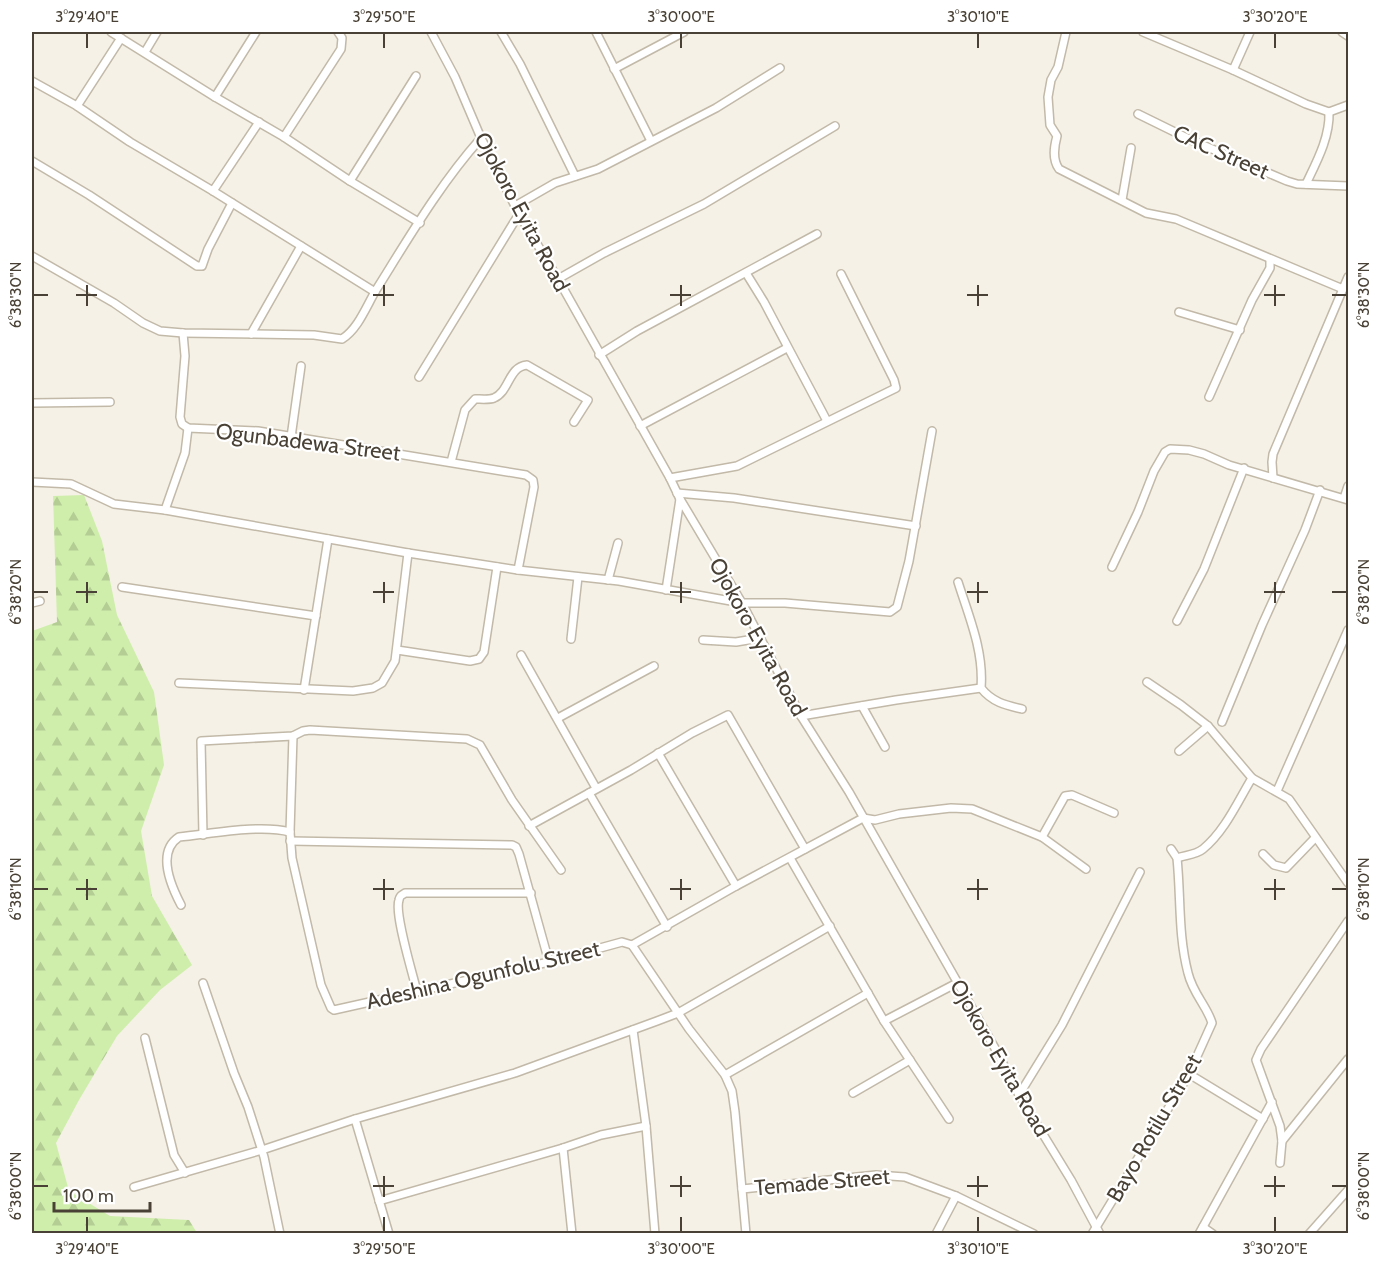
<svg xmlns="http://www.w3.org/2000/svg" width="1380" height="1265" font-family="Cabin,sans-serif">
<defs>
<pattern id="forest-firs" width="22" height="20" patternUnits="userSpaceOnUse" patternTransform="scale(1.5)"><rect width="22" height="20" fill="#cfeeab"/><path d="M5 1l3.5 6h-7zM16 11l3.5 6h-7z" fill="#b3cd94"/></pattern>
</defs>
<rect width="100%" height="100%" fill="#f5f1e6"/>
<polygon fill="url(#forest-firs)" points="84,495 102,541 117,615 154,692 164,765 141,831 152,896 192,965 160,990 117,1036 79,1100 56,1143 69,1191 110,1216 189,1220 197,1233 32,1233 32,631 57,622 53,496"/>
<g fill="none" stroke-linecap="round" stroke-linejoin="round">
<g stroke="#c2b9a8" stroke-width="10">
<g id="minor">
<polyline points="111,32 215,97 284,137 350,181 420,223"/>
<polyline points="431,32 455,77 481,138 519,214 558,279 670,478 680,499 742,603 801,716 849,792 996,1050 1019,1095 1071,1180 1100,1234"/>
<polyline points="501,32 520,64 575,176"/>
<polyline points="596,32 651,141"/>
<path d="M1066,32L1058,67L1051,80L1048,97L1050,125L1057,136C1054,147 1052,159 1059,169L1146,213L1176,219L1343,289"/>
<polyline points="1143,32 1233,70 1306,104 1329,112 1348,105"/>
<polyline points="1342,32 1348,36"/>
<polyline points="145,52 157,32"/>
<polyline points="614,69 684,32"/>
<polyline points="1233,70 1250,32"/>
<polyline points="32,81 77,106 130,142 213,191 375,292"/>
<polyline points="215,97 256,32"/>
<polyline points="77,106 121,38"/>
<polyline points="1138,114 1191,140 1287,181 1297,184 1348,186"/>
<polyline points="284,137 341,49 342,38 338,32"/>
<polyline points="32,161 89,195 197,266 202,266 208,249 232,203"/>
<polyline points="350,181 416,76"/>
<path d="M1306,184C1317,161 1330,137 1329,112"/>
<polyline points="213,191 259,122"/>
<polyline points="1122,200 1131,148"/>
<polyline points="515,206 555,183 598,169 716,108 780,68"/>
<path d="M32,256L114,303L143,323L160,331L183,333L314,335L342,339C358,329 366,307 376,290C408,239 440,184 481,138"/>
<polyline points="746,273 764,302 827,421"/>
<polyline points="558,279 604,253 704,204 835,126"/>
<polyline points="1179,312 1240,330"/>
<polyline points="183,333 185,356 180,417 182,424 188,428 258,431 526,475 533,480 534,487 518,570"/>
<polyline points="251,334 301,246"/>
<polyline points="599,355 637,331 817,234"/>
<polyline points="419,377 519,214"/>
<polyline points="1209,397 1252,300 1270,268 1270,260"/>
<polyline points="32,403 110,402"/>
<polyline points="640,426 787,348"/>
<polyline points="291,437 301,366"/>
<path d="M451,462L465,410L475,399C481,399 489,400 494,398C510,391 508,367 527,365L588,400L574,422"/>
<polyline points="670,478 737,466 896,388 894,380 841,274"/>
<polyline points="1273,478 1272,462 1273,454 1348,277"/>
<polyline points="32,482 71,484 114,504 165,510 408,553 518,570 619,581 742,603 785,603 890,612 897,607 909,561 932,431"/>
<polyline points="677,493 734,498 916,526"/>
<polyline points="1344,498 1348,486"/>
<polyline points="165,510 185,453 188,428"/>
<polyline points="1112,567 1138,512 1154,471 1165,452 1170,449 1189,450 1204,454 1229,465 1348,500"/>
<polyline points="608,580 618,543"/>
<path d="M958,582C969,617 984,651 981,688C992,702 1005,705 1022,709"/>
<polyline points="122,587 316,616"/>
<polyline points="666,590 680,499"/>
<polyline points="32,603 40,601"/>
<polyline points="1177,621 1204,569 1244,468"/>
<polyline points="571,639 578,577"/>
<polyline points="703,640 736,642 760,638"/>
<polyline points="397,650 470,661 479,659 484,652 497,567"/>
<polyline points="521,655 596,788"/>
<polyline points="1147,682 1181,705 1208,726 1252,778 1289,799 1348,883"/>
<polyline points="179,683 353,691 373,688 382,683 395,661 408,553"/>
<polyline points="304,690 328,539"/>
<polyline points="862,706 885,747"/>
<polyline points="801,716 896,700 981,688"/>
<polyline points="558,718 654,666"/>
<polyline points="1222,722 1262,625 1305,530 1320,490"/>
<polyline points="293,736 290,832 292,858 321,985 331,1008 334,1010 549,962 622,942 632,945"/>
<polyline points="1179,751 1208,726"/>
<polyline points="658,753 736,886"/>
<polyline points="1277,791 1348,630"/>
<polyline points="589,793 667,927"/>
<polyline points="863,818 875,820 899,814 951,808 972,809 1042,837 1086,869"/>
<polyline points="529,826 631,770 692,733 728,715 805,849"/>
<polyline points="203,835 201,741 293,736 303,731 310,730 467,739 480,745 512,800 561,870"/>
<polyline points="1042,837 1065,796 1072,795 1114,813"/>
<polyline points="290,841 512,845 516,847 519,854 549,962"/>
<polyline points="1263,854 1274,865 1286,868 1315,838"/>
<polyline points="790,858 884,1021 949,1119"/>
<path d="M1177,858C1185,855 1196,855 1203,849C1225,831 1238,801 1252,778"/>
<path d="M181,905C171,886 156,852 179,837C211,834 260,824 290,832"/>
<polyline points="632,945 689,1029 725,1075 732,1091 735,1112 746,1234"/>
<polyline points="632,945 736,886 863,818"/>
<polyline points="203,983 234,1073 248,1107 264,1157 280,1234"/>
<path d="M417,992C413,974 394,914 399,900C400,895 401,896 405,893H531"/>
<polyline points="884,1021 957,983"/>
<polyline points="633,1030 646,1126 655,1234"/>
<polyline points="145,1038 174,1155 185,1173"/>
<polyline points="1189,1074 1263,1119"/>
<polyline points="725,1075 868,993"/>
<polyline points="853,1093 910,1060"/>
<polyline points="1019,1095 1062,1025 1140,872"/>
<polyline points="355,1119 389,1234"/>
<polyline points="1282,1141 1348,1059"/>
<polyline points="563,1148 572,1234"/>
<polyline points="1280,1163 1282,1141 1280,1126 1256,1060 1261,1049 1348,921"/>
<polyline points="134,1187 262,1150 355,1119 515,1073 657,1021 678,1013 830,926"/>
<polyline points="742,1189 876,1175 905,1177 956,1196 1034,1234"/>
<polyline points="379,1201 563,1148 601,1135 646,1126"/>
<polyline points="1203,1227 1213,1234"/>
<polyline points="936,1234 956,1196"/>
<path d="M1092,1234L1189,1074L1212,1023C1207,1006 1193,994 1188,973C1178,935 1181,897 1177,858L1171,849"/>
<polyline points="1199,1234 1272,1102"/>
<polyline points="1309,1234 1348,1190"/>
</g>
</g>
<use href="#minor" stroke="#fff" stroke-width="7"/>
</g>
<path fill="none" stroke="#494135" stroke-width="2" d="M87,33V48M384,33V48M681,33V48M978,33V48M1275,33V48M87,285V306M384,285V306M681,285V306M978,285V306M1275,285V306M33,295H48M76,295H97M373,295H394M670,295H691M967,295H988M1264,295H1285M1332,295H1347M87,582V603M384,582V603M681,582V603M978,582V603M1275,582V603M33,592H48M76,592H97M373,592H394M670,592H691M967,592H988M1264,592H1285M1332,592H1347M87,879V900M384,879V900M681,879V900M978,879V900M1275,879V900M33,889H48M76,889H97M373,889H394M670,889H691M967,889H988M1264,889H1285M1332,889H1347M384,1176V1197M681,1176V1197M978,1176V1197M1275,1176V1197M33,1186H48M373,1186H394M670,1186H691M967,1186H988M1264,1186H1285M1332,1186H1347M87,1217V1232M384,1217V1232M681,1217V1232M978,1217V1232M1275,1217V1232"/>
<g text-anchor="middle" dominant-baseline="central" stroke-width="4.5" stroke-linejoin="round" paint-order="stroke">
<g font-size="22" fill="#494135" stroke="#fff">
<text transform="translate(1221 152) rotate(24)">CAC Street</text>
<text transform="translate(522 212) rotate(62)">Ojokoro Eyita Road</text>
<text transform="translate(308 442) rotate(7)">Ogunbadewa Street</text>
<text transform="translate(758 637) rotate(61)">Ojokoro Eyita Road</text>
<text transform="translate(483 975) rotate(-13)">Adeshina Ogunfolu Street</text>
<text transform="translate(1000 1058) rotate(60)">Ojokoro Eyita Road</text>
<text transform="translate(1154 1128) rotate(-60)">Bayo Rotilu Street</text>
<text transform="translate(822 1182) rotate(-5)">Temade Street</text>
</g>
</g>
<rect width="1380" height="1265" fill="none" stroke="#ffffff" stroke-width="66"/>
<path d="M54 1202v9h96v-9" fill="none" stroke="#494135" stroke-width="3"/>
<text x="63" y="1202" font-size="18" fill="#494135" stroke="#ffffff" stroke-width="4.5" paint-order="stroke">100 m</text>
<rect x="33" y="33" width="1314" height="1199" fill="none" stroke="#494135" stroke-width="2"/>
<g font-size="15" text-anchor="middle" fill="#494135">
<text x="87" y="22">3°29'40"E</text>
<text x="384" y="22">3°29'50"E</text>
<text x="681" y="22">3°30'00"E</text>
<text x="978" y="22">3°30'10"E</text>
<text x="1275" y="22">3°30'20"E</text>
<text transform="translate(16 295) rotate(-90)" y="5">6°38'30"N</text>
<text transform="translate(1364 295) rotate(-90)" y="5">6°38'30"N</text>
<text transform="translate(16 592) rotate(-90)" y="5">6°38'20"N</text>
<text transform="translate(1364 592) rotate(-90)" y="5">6°38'20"N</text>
<text transform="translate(16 889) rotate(-90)" y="5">6°38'10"N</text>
<text transform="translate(1364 889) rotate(-90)" y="5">6°38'10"N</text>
<text transform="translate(16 1186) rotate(-90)" y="5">6°38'00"N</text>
<text transform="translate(1364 1186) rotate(-90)" y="5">6°38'00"N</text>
<text x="87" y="1254">3°29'40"E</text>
<text x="384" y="1254">3°29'50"E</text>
<text x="681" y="1254">3°30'00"E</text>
<text x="978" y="1254">3°30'10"E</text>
<text x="1275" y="1254">3°30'20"E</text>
</g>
</svg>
